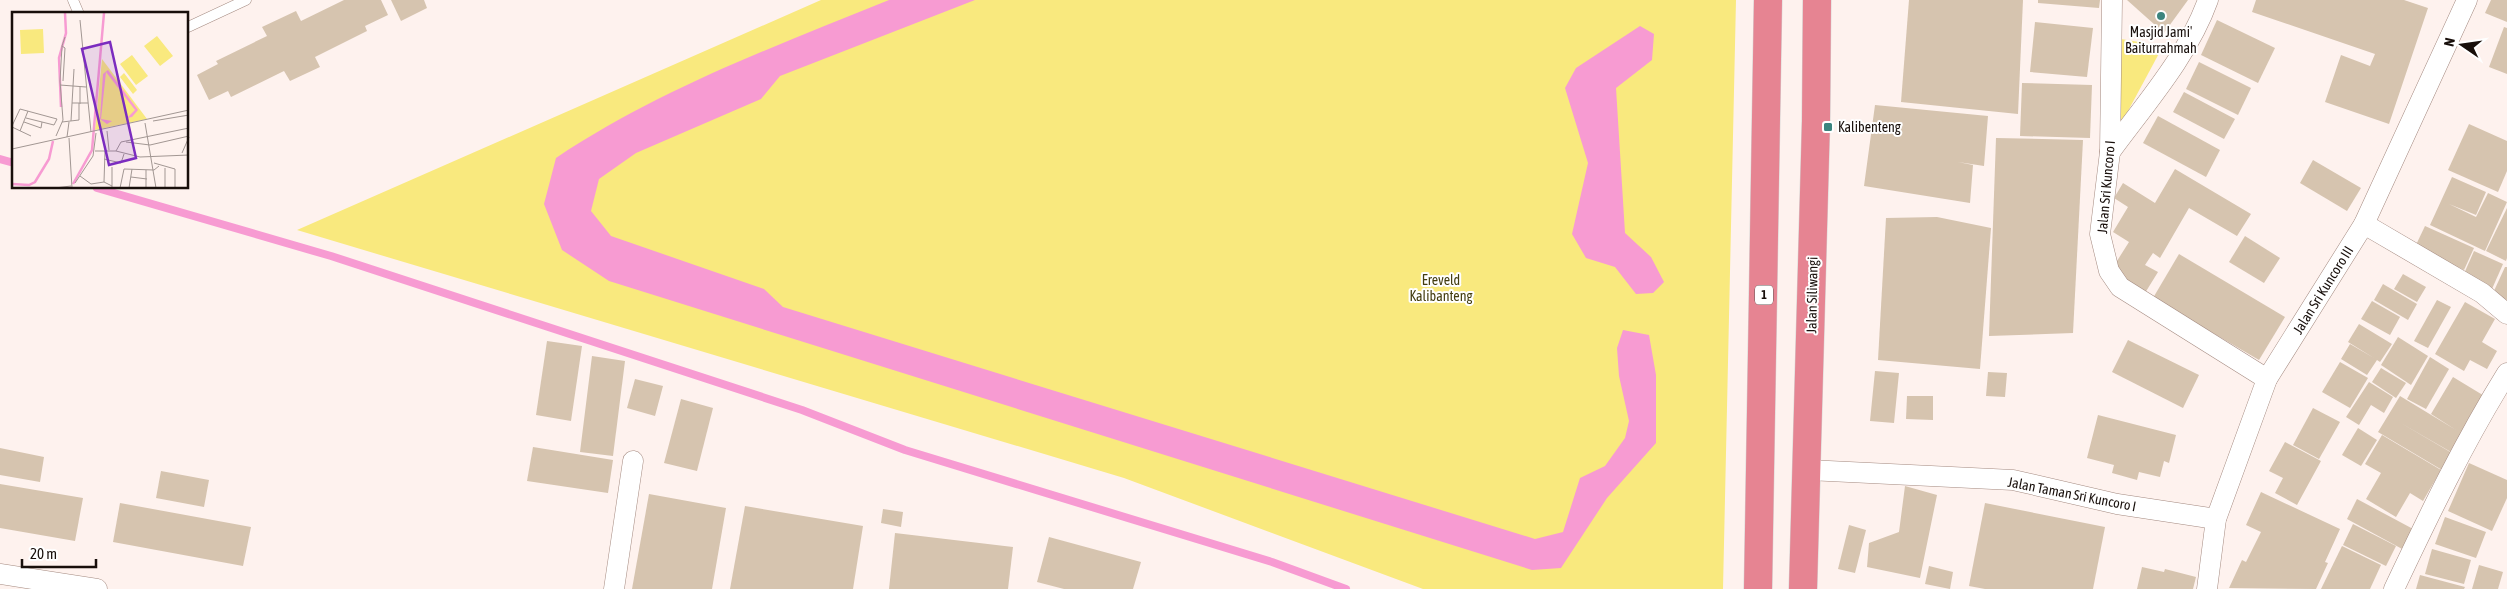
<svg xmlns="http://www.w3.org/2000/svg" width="2507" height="589" font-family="'Asap Condensed',sans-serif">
<rect width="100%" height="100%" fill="#fef2ee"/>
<g fill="#f9e97e">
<polygon points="821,0 1736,0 1723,589 1423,589 1124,478 297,230"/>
<polygon points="2121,39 2163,46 2121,124 2116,122"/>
</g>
<g fill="#f79bd2">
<path d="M889,0H975L780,76L761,99L636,153L599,179L591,211L611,236L764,289L783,307L1535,539L1563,532L1580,478L1605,466L1625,438L1629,421L1619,376L1617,348L1623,330L1649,335L1656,375V443L1607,498L1561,568L1532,570L609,281L562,250L544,204L556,158C659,89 776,46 889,0Z"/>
<polygon points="1640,26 1654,34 1652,60 1616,88 1625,233 1651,257 1664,282 1653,293 1636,294 1615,267 1586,258 1572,234 1588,163 1565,88 1576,68"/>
</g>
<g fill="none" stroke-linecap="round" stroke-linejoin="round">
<g stroke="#f79bd2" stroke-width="8">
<polyline points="0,159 14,163"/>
<polyline points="97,188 331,256 802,410 905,450 1272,562 1346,589"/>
</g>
</g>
<g fill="#d6c4af">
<polygon points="344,0 381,0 388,15 365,26 367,31 315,57 320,67 290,81 284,71 231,97 228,91 209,100 197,75 218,64 216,61 267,36 262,27 296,11 301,21"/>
<polygon points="391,0 424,0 427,8 401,21"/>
<polygon points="1909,0 2023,0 2018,114 1901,102"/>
<polygon points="2038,0 2100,0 2099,8 2038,3"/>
<polygon points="2127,0 2188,0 2164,33"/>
<polygon points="2256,0 2404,0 2428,8 2389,124 2325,102 2341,55 2370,66 2375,54 2252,12"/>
<polygon points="2491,0 2507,0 2507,22 2485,13"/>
<polygon points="2217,20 2275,48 2258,83 2201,55"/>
<polygon points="2035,22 2093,28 2087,77 2030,72"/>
<polygon points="2504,27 2507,28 2507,74 2489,67"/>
<polygon points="2199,62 2251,88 2238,115 2186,89"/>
<polygon points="2022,83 2092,85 2090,138 2020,136"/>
<polygon points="2184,92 2235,119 2224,139 2173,112"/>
<polygon points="1875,105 1988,116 1984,166 1958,162 1973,165 1970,203 1864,186"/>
<polygon points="2158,116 2220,150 2206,177 2143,143"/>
<polygon points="2469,124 2507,141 2507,171 2498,192 2448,170"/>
<polygon points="1996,138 2083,140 2073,333 1989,336"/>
<polygon points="2313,160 2361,188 2347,211 2300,183"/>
<polygon points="2175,169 2251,214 2237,236 2189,208 2160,258 2153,253 2145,265 2158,272 2145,293 2110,272 2129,242 2113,232 2128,207 2114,198 2123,183 2155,203"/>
<polygon points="2452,177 2486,192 2476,215 2449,204 2476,217 2488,193 2507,202 2485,251 2430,225"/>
<polygon points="2507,208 2507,258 2506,261 2486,251"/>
<polygon points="1937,217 1991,228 1980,369 1878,360 1886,218"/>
<polygon points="2425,226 2474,248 2464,270 2415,247"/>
<polygon points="2245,236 2280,258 2264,283 2229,262"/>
<polygon points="2474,251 2503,264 2492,289 2463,276"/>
<polygon points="2179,254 2285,317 2259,360 2153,298"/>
<polygon points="2505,267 2507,267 2507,300 2493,293"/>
<polygon points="2403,274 2426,287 2417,302 2394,289"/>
<polygon points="2383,284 2417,304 2408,320 2374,300"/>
<polygon points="2437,300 2451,307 2428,348 2414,341"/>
<polygon points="2372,301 2400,317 2390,335 2361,319"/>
<polygon points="2465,302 2495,319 2482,342 2497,351 2487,369 2470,360 2464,371 2435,354"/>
<polygon points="2359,324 2392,344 2380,362 2377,360 2367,375 2341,359 2350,344 2374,358 2348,342"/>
<polygon points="2398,337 2428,356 2411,385 2381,365"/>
<polygon points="2128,340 2199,375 2183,408 2112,372"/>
<polygon points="547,341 582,346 571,421 536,415"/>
<polygon points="592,356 625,361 613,456 580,452"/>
<polygon points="2430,357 2449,369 2426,409 2407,399"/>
<polygon points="2340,362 2368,378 2350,408 2322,392"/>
<polygon points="2381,368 2406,383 2396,398 2372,382"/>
<polygon points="1875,371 1899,373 1894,423 1870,421"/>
<polygon points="1988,372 2007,373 2005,397 1986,396"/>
<polygon points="2453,377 2486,397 2451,452 2399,422 2452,453 2442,470 2378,432 2400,396 2456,430 2431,414"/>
<polygon points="635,379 663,386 655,416 627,408"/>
<polygon points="2369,382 2393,397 2384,413 2371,405 2359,425 2346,417"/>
<polygon points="1907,396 1933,396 1933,420 1906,419"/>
<polygon points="681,399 713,408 697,471 664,463"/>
<polygon points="2313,408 2340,422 2319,459 2293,445"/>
<polygon points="2098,415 2176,435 2169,463 2164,461 2160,477 2139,472 2137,480 2112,473 2114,465 2087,458"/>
<polygon points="2358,428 2377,440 2361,466 2342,455"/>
<polygon points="2382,435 2441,470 2423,501 2410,493 2396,517 2366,499 2381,473 2365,464"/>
<polygon points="2285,442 2321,461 2297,505 2275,493 2283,478 2269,471"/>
<polygon points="533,447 613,460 608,493 527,481"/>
<polygon points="0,448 44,457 40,482 0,475"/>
<polygon points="2469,463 2507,480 2507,498 2492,531 2448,511"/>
<polygon points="161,471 209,480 204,507 156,498"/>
<polygon points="0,484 83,498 75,541 0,528"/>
<polygon points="1905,486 1937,495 1920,578 1867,567 1869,543 1899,532"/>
<polygon points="2261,492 2340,529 2325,562 2328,563 2316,589 2229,588 2242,560 2246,562 2261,532 2246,525"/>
<polygon points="649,494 726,508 712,589 632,589"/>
<polygon points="2357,499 2415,530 2404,550 2347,519"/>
<polygon points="120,503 251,527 243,566 113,542"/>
<polygon points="1985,503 2105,527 2093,589 1985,589 1969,586"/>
<polygon points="745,506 863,526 853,589 730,589"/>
<polygon points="883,509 903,512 901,527 881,523"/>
<polygon points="2445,517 2486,532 2476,558 2435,544"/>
<polygon points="2353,524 2396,546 2386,566 2343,545"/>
<polygon points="1849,525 1866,530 1855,573 1838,569"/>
<polygon points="895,533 1013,547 1008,589 889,589"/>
<polygon points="1049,537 1141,562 1133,589 1064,589 1037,582"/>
<polygon points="2342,546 2381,565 2370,589 2321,589"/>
<polygon points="2432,549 2471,560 2464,584 2425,574"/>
<polygon points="2479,565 2503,572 2498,589 2472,589"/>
<polygon points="1929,566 1953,572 1950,589 1925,584"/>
<polygon points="2142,567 2164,572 2165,569 2196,577 2193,589 2137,589"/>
<polygon points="2420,575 2465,587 2464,589 2416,589"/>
</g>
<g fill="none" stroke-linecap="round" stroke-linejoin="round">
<g stroke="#a48a80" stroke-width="11">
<g id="service">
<polyline points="73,0 79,14"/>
<polyline points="188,27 246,0"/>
</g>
</g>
<g stroke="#a48a80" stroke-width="21">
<g id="minor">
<polyline points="2112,0 2110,152 2100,234 2109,271 2120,287 2267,379"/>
<path d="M2110,152C2145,104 2188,56 2208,0"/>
<polyline points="2364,224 2482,293 2507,314"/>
<polyline points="1808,470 2013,480 2117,504 2216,519"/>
<polyline points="0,574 97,589"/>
<polyline points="614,589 633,461"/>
<polyline points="2207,589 2216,519 2267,379 2364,224 2467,0"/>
<path d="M2394,589C2429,515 2464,442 2507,373"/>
</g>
</g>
<g stroke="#d5d4d3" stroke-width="29">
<g id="trunk">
<polyline points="1758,589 1768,0"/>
<polyline points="1803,589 1816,121 1817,0"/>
</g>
</g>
<use href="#service" stroke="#fff" stroke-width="10"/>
<use href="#minor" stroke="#fff" stroke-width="20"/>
<use href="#trunk" stroke="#e68492" stroke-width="28"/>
</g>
<g fill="#3c847e" stroke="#fff" stroke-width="2">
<circle cx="2161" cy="16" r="5"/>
<rect x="1823" y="122" width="10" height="10" rx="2.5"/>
</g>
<g text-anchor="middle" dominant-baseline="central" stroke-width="4" stroke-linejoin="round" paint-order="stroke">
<rect fill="#fff" stroke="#5d5754" stroke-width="1" x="1755" y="285.5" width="18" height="19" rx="4"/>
<g font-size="12" font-weight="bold" fill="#180f0b">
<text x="1764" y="295">1</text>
</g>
<g font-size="14" fill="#180f0b" stroke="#fff">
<text x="2161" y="32">Masjid Jami'<tspan x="2161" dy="16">Baiturrahmah</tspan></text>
<text x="1838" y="127" text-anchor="start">Kalibenteng</text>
</g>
<g font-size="14" fill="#180f0b" stroke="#fff">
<text transform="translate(2106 187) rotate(-85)">Jalan Sri Kuncoro I</text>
<text transform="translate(2323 290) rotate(-58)">Jalan Sri Kuncoro III</text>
<text transform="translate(1812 295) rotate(-89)">Jalan Siliwangi</text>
<text transform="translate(2072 494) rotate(11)">Jalan Taman Sri Kuncoro I</text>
</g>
<g font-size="14" fill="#443d10" stroke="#fff">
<text x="1441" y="280">Ereveld<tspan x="1441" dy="16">Kalibanteng</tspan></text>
</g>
</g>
<g transform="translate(12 12)">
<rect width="176" height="176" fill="#fef2ee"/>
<path d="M31,17L32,41L9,42L8,18ZM145,24L161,44L148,54L132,34ZM120,43L136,64L124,73L108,52ZM90,47L135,107L83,118ZM112,61L125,78L121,82L108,65Z" fill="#f9e97e"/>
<path d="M96,58L126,98L120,105L115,106L123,98L94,60L89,107L100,109L95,112L88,107L91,62Z" fill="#f79bd2"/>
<path fill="none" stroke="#f79bd2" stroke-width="2.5" d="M49,95L47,46L54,21L53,1M0,172L17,173L23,170L37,147L41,129M61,172L80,138L92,1"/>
<path fill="none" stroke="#a29793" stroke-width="1" d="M68,8L79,120M50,34L53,36L51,69M48,73L74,75M68,75V92M60,91H76M59,109L62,57M141,109L177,103M12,110L29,116L30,110M50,110L67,108V91M133,111L144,176M0,114L8,97L45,107L42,113L14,106M0,115L19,124M8,119L16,99M95,119L97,138M44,124L51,108L48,69L50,34L53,25M55,125L57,110M57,126L60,176M114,130L138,133L177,124M0,137L177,98M83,139H104L128,145L177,143M104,139L109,130L177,116M170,141L177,125M92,147L109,151L112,142M142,151L163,157V176M68,164L79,172L92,170L100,174M119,165L135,167M92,170L93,139M63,171L81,144L84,121M43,176L59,174M100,176V155M108,176L112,157L142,158L147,154M117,176L120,157M134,176V158M153,176V156"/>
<path fill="#7b2cbf" fill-opacity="0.15" stroke="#7b2cbf" stroke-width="2.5" d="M98,30L124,146L97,153L70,37Z"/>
<rect width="176" height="176" fill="none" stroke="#180f0b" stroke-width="2.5"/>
</g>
<g transform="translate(2462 45) rotate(283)" stroke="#ffffff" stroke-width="4" paint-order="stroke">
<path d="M0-4L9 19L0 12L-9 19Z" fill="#180f0b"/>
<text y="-8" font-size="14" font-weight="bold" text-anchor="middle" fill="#180f0b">N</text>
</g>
<path d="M22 559v8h74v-8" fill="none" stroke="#180f0b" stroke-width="2.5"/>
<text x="30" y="559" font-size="15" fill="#180f0b" stroke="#ffffff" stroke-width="4" paint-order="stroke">20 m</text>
</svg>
